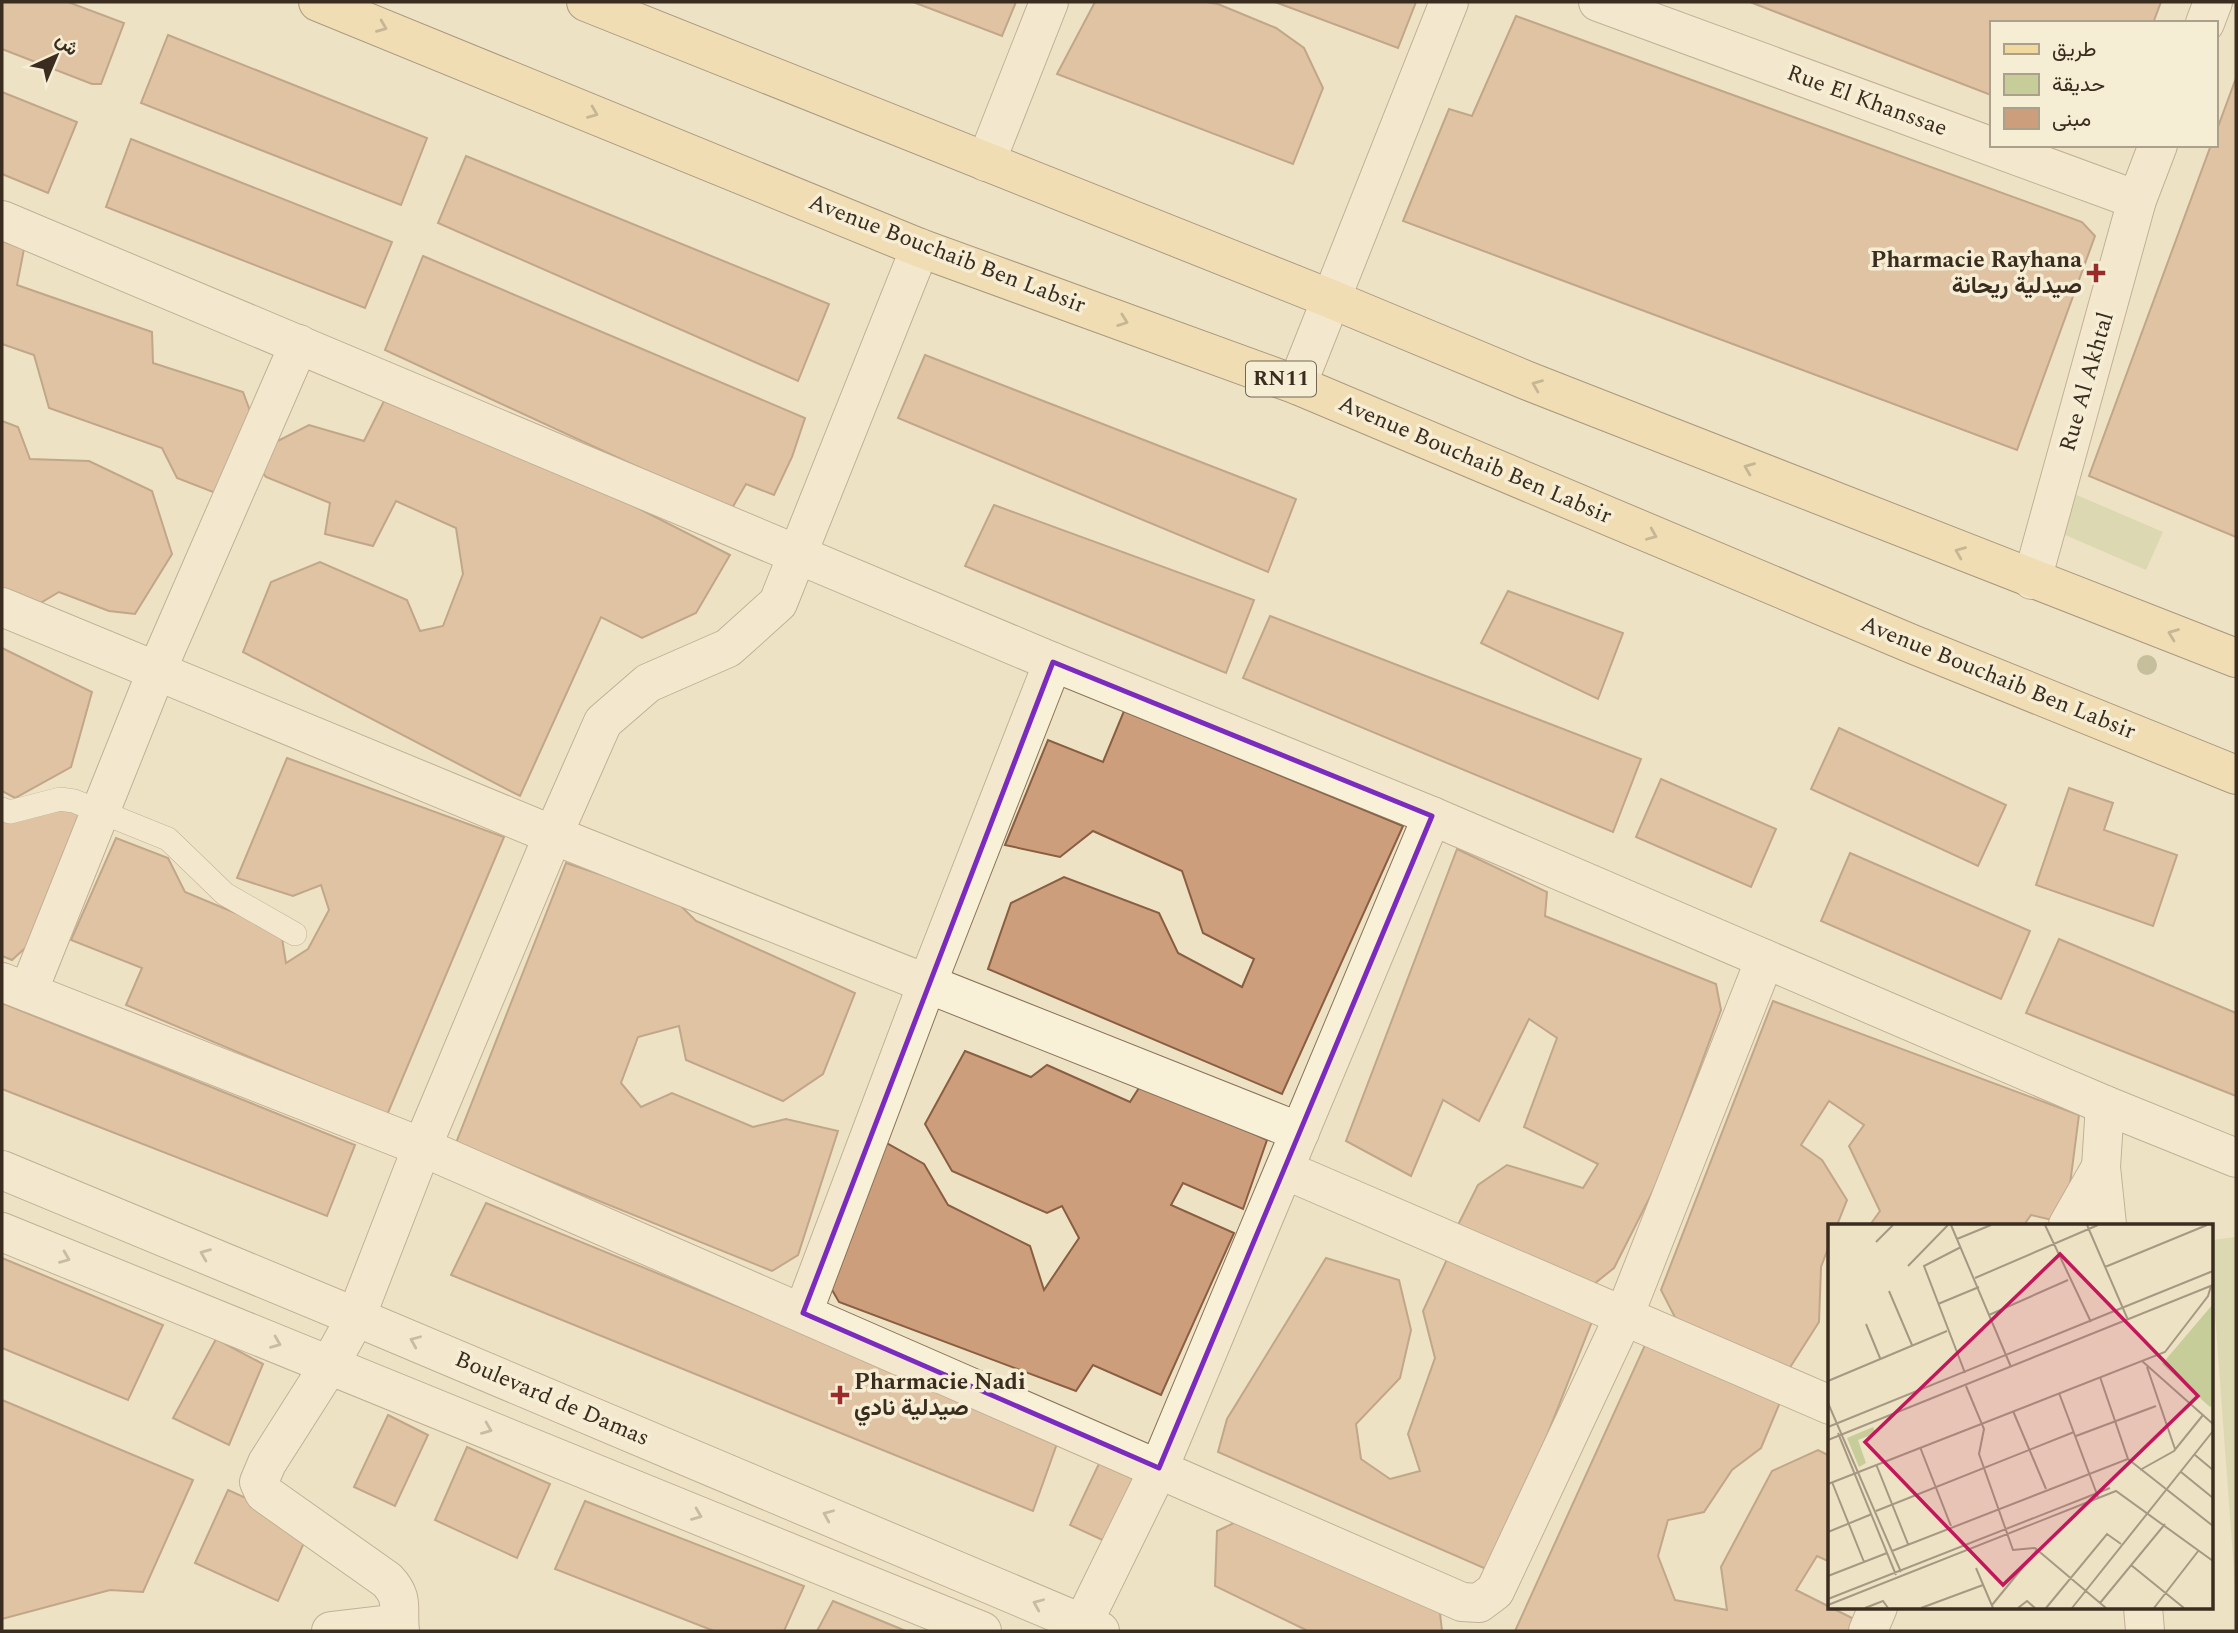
<svg xmlns="http://www.w3.org/2000/svg" width="2238" height="1633" font-family="Spectral,Vazirmatn,serif">
<rect width="100%" height="100%" fill="#eee2c5"/>
<g fill="#c6cd99">
<polygon points="2058,487 2163,532 2146,570 2042,525"/>
<polygon points="2236,1237 2236,1598 2212,1274 2212,1240"/>
</g>
<g fill="#cc9e7b" stroke="#895e41" stroke-width="2">
<polygon points="2,2 68,2 124,23 101,84 92,84 2,49"/>
<polygon points="913,2 1016,2 1002,36"/>
<polygon points="1095,2 1206,2 1218,4 1276,28 1304,48 1323,88 1293,164 1057,74"/>
<polygon points="1275,2 1416,2 1398,48"/>
<polygon points="1750,2 2161,2 2153,23 1991,23 1991,95"/>
<polygon points="1516,16 2082,222 2095,236 2017,450 1403,221 1449,109 1472,116"/>
<polygon points="168,35 427,138 401,205 141,103"/>
<polygon points="2236,78 2236,537 2089,476 2211,145 2215,145 2215,135"/>
<polygon points="2,92 77,122 48,193 2,174"/>
<polygon points="131,139 392,242 365,308 106,207"/>
<polygon points="466,156 829,304 798,381 438,223"/>
<polygon points="2,241 24,249 17,285 152,332 153,363 243,392 256,427 231,499 177,478 162,448 49,408 34,355 2,344"/>
<polygon points="423,256 805,418 792,457 774,495 746,484 731,510 385,350"/>
<polygon points="925,355 1296,499 1268,572 898,418"/>
<polygon points="384,401 616,497 730,555 696,613 642,638 601,617 520,796 243,652 271,582 320,562 407,600 420,631 443,626 463,574 456,528 396,501 373,546 325,534 330,503 266,477 259,469 262,449 309,425 364,441"/>
<polygon points="2,421 18,427 30,459 89,461 152,491 172,554 135,614 109,611 59,592 37,605 2,588"/>
<polygon points="994,505 1254,600 1226,673 965,566"/>
<polygon points="1508,591 1623,633 1598,699 1481,643"/>
<polygon points="1270,616 1641,759 1613,832 1243,678"/>
<polygon points="2,648 92,692 71,767 15,798 2,791"/>
<polygon points="1124,711 1403,826 1282,1094 988,969 1011,903 1064,877 1159,913 1178,953 1242,987 1254,959 1203,933 1182,871 1093,831 1060,857 1005,845 1048,740 1103,762"/>
<polygon points="1839,728 2006,805 1978,866 1811,789"/>
<polygon points="287,758 504,837 387,1115 126,1005 142,968 71,940 116,838 168,858 185,892 281,932 286,963 308,949 329,910 321,885 293,896 237,878"/>
<polygon points="1661,779 1776,829 1751,887 1636,837"/>
<polygon points="2069,788 2113,803 2104,830 2177,855 2153,926 2036,885"/>
<polygon points="68,806 90,825 35,939 12,960 2,956 2,820"/>
<polygon points="1457,849 1547,892 1545,916 1716,984 1721,1010 1658,1181 1614,1268 1584,1292 1453,1235 1478,1185 1507,1165 1583,1188 1598,1164 1524,1127 1557,1038 1529,1019 1479,1121 1443,1100 1411,1176 1346,1141"/>
<polygon points="1850,853 2030,931 2001,999 1821,921"/>
<polygon points="566,863 674,899 696,921 855,993 823,1074 783,1101 686,1060 679,1026 638,1037 621,1083 641,1107 672,1093 753,1127 786,1119 838,1131 798,1255 772,1271 456,1143"/>
<polygon points="2059,939 2236,1013 2236,1096 2026,1013"/>
<polygon points="1773,1001 2079,1115 2065,1223 2031,1215 2024,1225 1870,1225 1880,1211 1849,1146 1864,1125 1829,1101 1801,1145 1822,1160 1847,1200 1837,1225 1830,1225 1830,1243 1821,1267 1819,1322 1789,1369 1680,1327 1661,1290"/>
<polygon points="2,1003 355,1145 327,1216 2,1089"/>
<polygon points="965,1051 1031,1077 1047,1065 1130,1102 1144,1080 1267,1140 1243,1209 1183,1183 1171,1205 1234,1233 1161,1395 1093,1365 1076,1391 839,1302 820,1269 881,1140 924,1164 948,1205 1030,1246 1044,1290 1079,1238 1062,1206 1047,1213 952,1171 925,1124"/>
<polygon points="486,1203 1059,1438 1033,1511 451,1275"/>
<polygon points="1449,1255 1593,1319 1493,1572 1218,1452 1227,1419 1326,1258 1399,1280 1411,1330 1400,1378 1356,1424 1361,1459 1390,1479 1420,1471 1408,1434 1435,1358 1423,1311"/>
<polygon points="2,1258 163,1325 128,1400 2,1348"/>
<polygon points="1650,1334 1781,1400 1761,1448 1732,1470 1704,1512 1668,1520 1658,1556 1675,1600 1727,1610 1721,1567 1772,1471 1818,1450 1830,1456 1830,1562 1817,1556 1796,1590 1858,1621 1853,1631 1515,1631"/>
<polygon points="216,1339 263,1364 229,1445 173,1418"/>
<polygon points="2,1400 193,1480 143,1592 110,1590 2,1619"/>
<polygon points="388,1415 428,1435 395,1506 354,1487"/>
<polygon points="467,1447 550,1484 517,1558 435,1520"/>
<polygon points="1104,1453 1144,1472 1111,1544 1070,1525"/>
<polygon points="228,1490 311,1527 278,1601 195,1563"/>
<polygon points="585,1501 804,1586 784,1631 714,1631 555,1569"/>
<polygon points="1251,1515 1438,1595 1442,1631 1308,1631 1215,1586 1217,1531"/>
<polygon points="833,1601 906,1631 817,1631"/>
</g>
<g fill="none" stroke-linecap="round" stroke-linejoin="round">
<g stroke="#89745b" stroke-width="24">
<polyline id="lane" points="2,809 10,812 60,799 74,801 168,839 225,894 295,934"/>
</g>
<g stroke="#89745b" stroke-width="40">
<g id="street">
<polyline points="1598,2 2137,200"/>
<polyline points="2205,23 2213,2"/>
<polyline points="986,162 1049,2"/>
<polyline points="2,220 1053,662 1432,816 2105,1105 2236,1158"/>
<polyline points="1297,385 1449,2"/>
<polyline points="2032,580 2137,200 2158,145"/>
<polyline points="2,607 553,835 1300,1132"/>
<polyline points="2,982 422,1147 1462,1602 1479,1603 1495,1591 1624,1316 1765,959"/>
<polyline points="28,992 157,670 299,344"/>
<polyline points="2105,1105 2101,1167 2107,1225"/>
<polyline points="2,1170 356,1317 1100,1631"/>
<polyline points="1285,1170 1830,1405"/>
<polyline points="2068,1225 2101,1167"/>
<polyline points="2,1232 982,1631"/>
<polyline points="803,1313 927,984 1053,662"/>
<polyline points="2143,1607 2145,1631"/>
<polyline points="331,1631 399,1623"/>
<path d="M400,1631C397,1608 405,1599 387,1580L264,1493L259,1482L267,1463L330,1364L356,1317L422,1147L553,835L603,722L648,683L728,648L778,603L920,248"/>
<polyline points="1079,1631 1159,1468 1432,816"/>
<polyline points="1868,1631 1878,1607"/>
</g>
</g>
<g stroke="#57422f" stroke-width="40">
<g id="primary">
<polyline points="318,2 920,248 1297,385 1912,644 2236,775"/>
<polyline points="586,2 1331,299 1528,381 2236,658"/>
</g>
</g>
<use href="#lane" stroke="#f9f0d8" stroke-width="23"/>
<use href="#street" stroke="#f9f0d8" stroke-width="38"/>
<use href="#primary" stroke="#f1d89d" stroke-width="38"/>
</g>
<circle fill="#93956d" cx="2147" cy="665" r="10"/>
<defs><path id="oneway-chevron" d="M-2-3.5L2.5 0L-2 3.5" fill="none" stroke-width="1.6" stroke-linecap="round" stroke-linejoin="round" transform="scale(1.75)"/></defs>
<g stroke="#96825e">
<use href="#oneway-chevron" transform="translate(382 27) rotate(22)"/>
<use href="#oneway-chevron" transform="translate(593 113) rotate(22)"/>
<use href="#oneway-chevron" transform="translate(1123 321) rotate(20)"/>
<use href="#oneway-chevron" transform="translate(1537 385) rotate(-158)"/>
<use href="#oneway-chevron" transform="translate(1749 468) rotate(-158)"/>
<use href="#oneway-chevron" transform="translate(1652 535) rotate(23)"/>
<use href="#oneway-chevron" transform="translate(1960 552) rotate(-158)"/>
<use href="#oneway-chevron" transform="translate(2173 634) rotate(-159)"/>
</g>
<g stroke="#9a8e7c">
<use href="#oneway-chevron" transform="translate(205 1254) rotate(-158)"/>
<use href="#oneway-chevron" transform="translate(65 1258) rotate(22)"/>
<use href="#oneway-chevron" transform="translate(415 1341) rotate(-157)"/>
<use href="#oneway-chevron" transform="translate(276 1343) rotate(22)"/>
<use href="#oneway-chevron" transform="translate(487 1429) rotate(22)"/>
<use href="#oneway-chevron" transform="translate(697 1515) rotate(22)"/>
<use href="#oneway-chevron" transform="translate(828 1515) rotate(-157)"/>
<use href="#oneway-chevron" transform="translate(1038 1604) rotate(-157)"/>
</g>
<path d="M0 0H2238V1633H0ZM1053,662L1432,816L1159,1468L803,1313Z" fill="#eee2c5" fill-opacity=".55" fill-rule="evenodd"/>
<path fill="none" stroke="#7b2cbf" stroke-width="5" stroke-linejoin="round" d="M1053,662L1432,816L1159,1468L803,1313Z"/>
<g fill="#992b2b" stroke="#f6edd5" stroke-width="2.5">
<path d="M2092.5 262.5h7v7h7v7h-7v7h-7v-7h-7v-7h7z"/>
<path d="M836.5 1384.5h7v7h7v7h-7v7h-7v-7h-7v-7h7z"/>
</g>
<g text-anchor="middle" dominant-baseline="central" stroke-width="7" stroke-linejoin="round" paint-order="stroke">
<rect fill="#f6edd5" stroke="#726656" stroke-width="2" x="1246" y="361.5" width="70" height="35" rx="5"/>
<g font-size="21" font-weight="bold" fill="#3a2c1f">
<text x="1281" y="379">RN11</text>
</g>
<g font-size="23" fill="#3a2c1f" stroke="#f6edd5">
<text transform="translate(1867 101) rotate(20)">Rue El Khanssae</text>
<text transform="translate(947 254) rotate(21)">Avenue Bouchaib Ben Labsir</text>
<text transform="translate(2087 382) rotate(-74)">Rue Al Akhtal</text>
<text transform="translate(1475 460) rotate(23)">Avenue Bouchaib Ben Labsir</text>
<text transform="translate(1998 678) rotate(22)">Avenue Bouchaib Ben Labsir</text>
<text transform="translate(552 1399) rotate(23)">Boulevard de Damas</text>
</g>
<g font-size="23" font-weight="bold" fill="#3a2c1f" stroke="#f6edd5" text-anchor="end">
<text x="2082" y="260">Pharmacie Rayhana<tspan x="2082" dy="26">صيدلية ريحانة</tspan></text>
<text x="854" y="1382" text-anchor="start">Pharmacie Nadi<tspan x="854" dy="26">صيدلية نادي</tspan></text>
</g>
</g>
<g transform="translate(1828 1224)">
<rect width="385" height="385" fill="#eee2c5"/>
<path d="M385,80V180L382,183L334,140ZM45,203L48,209L30,216L38,239L31,243L19,214Z" fill="#c6cd99"/>
<path fill="none" stroke="#a69983" stroke-width="2" d="M123,1L183,143M217,1L263,98M259,1L300,96M129,15L163,1M48,18L65,1M133,23L96,42L137,149M80,42L120,1M277,43L379,1M147,54L270,1M61,67L84,121M110,80L151,63M161,91L240,56M38,100L52,134M314,137L385,200M319,143L347,225M0,157L119,107M138,162L156,205L151,230L185,326L207,324L278,384M231,169L270,273M0,179L73,348M185,187L218,265M0,203L385,47M10,209L68,351M248,212L328,182M0,216L385,61M92,223L123,302M367,231L385,246M300,235L385,302M48,240L80,320M312,246L346,227L375,191M353,248L385,274M4,258L36,338M0,260L337,128L380,72L383,62M48,287L246,208M0,308L44,290M64,327L300,235L272,153M303,341L356,384M148,344L165,384M0,352L59,329M0,375L282,264M272,379L337,300M0,381L288,267L385,337M164,381L209,326M37,384L55,377L60,384M93,384L155,361M190,384L199,377L207,384M218,384L279,310L293,320M244,384L385,207M326,384L371,326"/>
<path fill="#c2185b" fill-opacity="0.15" stroke="#c2185b" stroke-width="3.5" d="M232,30L370,172L175,361L37,218Z"/>
<rect width="385" height="385" fill="none" stroke="#3a2c1f" stroke-width="3.5"/>
</g>
<rect width="2238" height="1633" fill="none" stroke="#3a2c1f" stroke-width="7"/>
<rect x="1990" y="21" width="228" height="126" fill="#f6edd5" stroke="#aba08c" stroke-width="2"/>
<rect x="2004" y="44" width="35" height="10" fill="#f1d89d" stroke="#aba08c" stroke-width="2"/>
<text x="2052" y="56" font-size="21" fill="#3a2c1f">طريق</text>
<rect x="2004" y="74" width="35" height="21" fill="#c6cd99" stroke="#aba08c" stroke-width="2"/>
<text x="2052" y="91" font-size="21" fill="#3a2c1f">حديقة</text>
<rect x="2004" y="108" width="35" height="21" fill="#cc9e7b" stroke="#aba08c" stroke-width="2"/>
<text x="2052" y="126" font-size="21" fill="#3a2c1f">مبنى</text>
<g transform="translate(56 56) rotate(44)" stroke="#f6edd5" stroke-width="5" paint-order="stroke">
<path d="M0-5L12 26L0 18L-12 26Z" fill="#3a2c1f"/>
<text y="-10" font-size="19" font-weight="bold" text-anchor="middle" fill="#3a2c1f">ش</text>
</g>
</svg>
